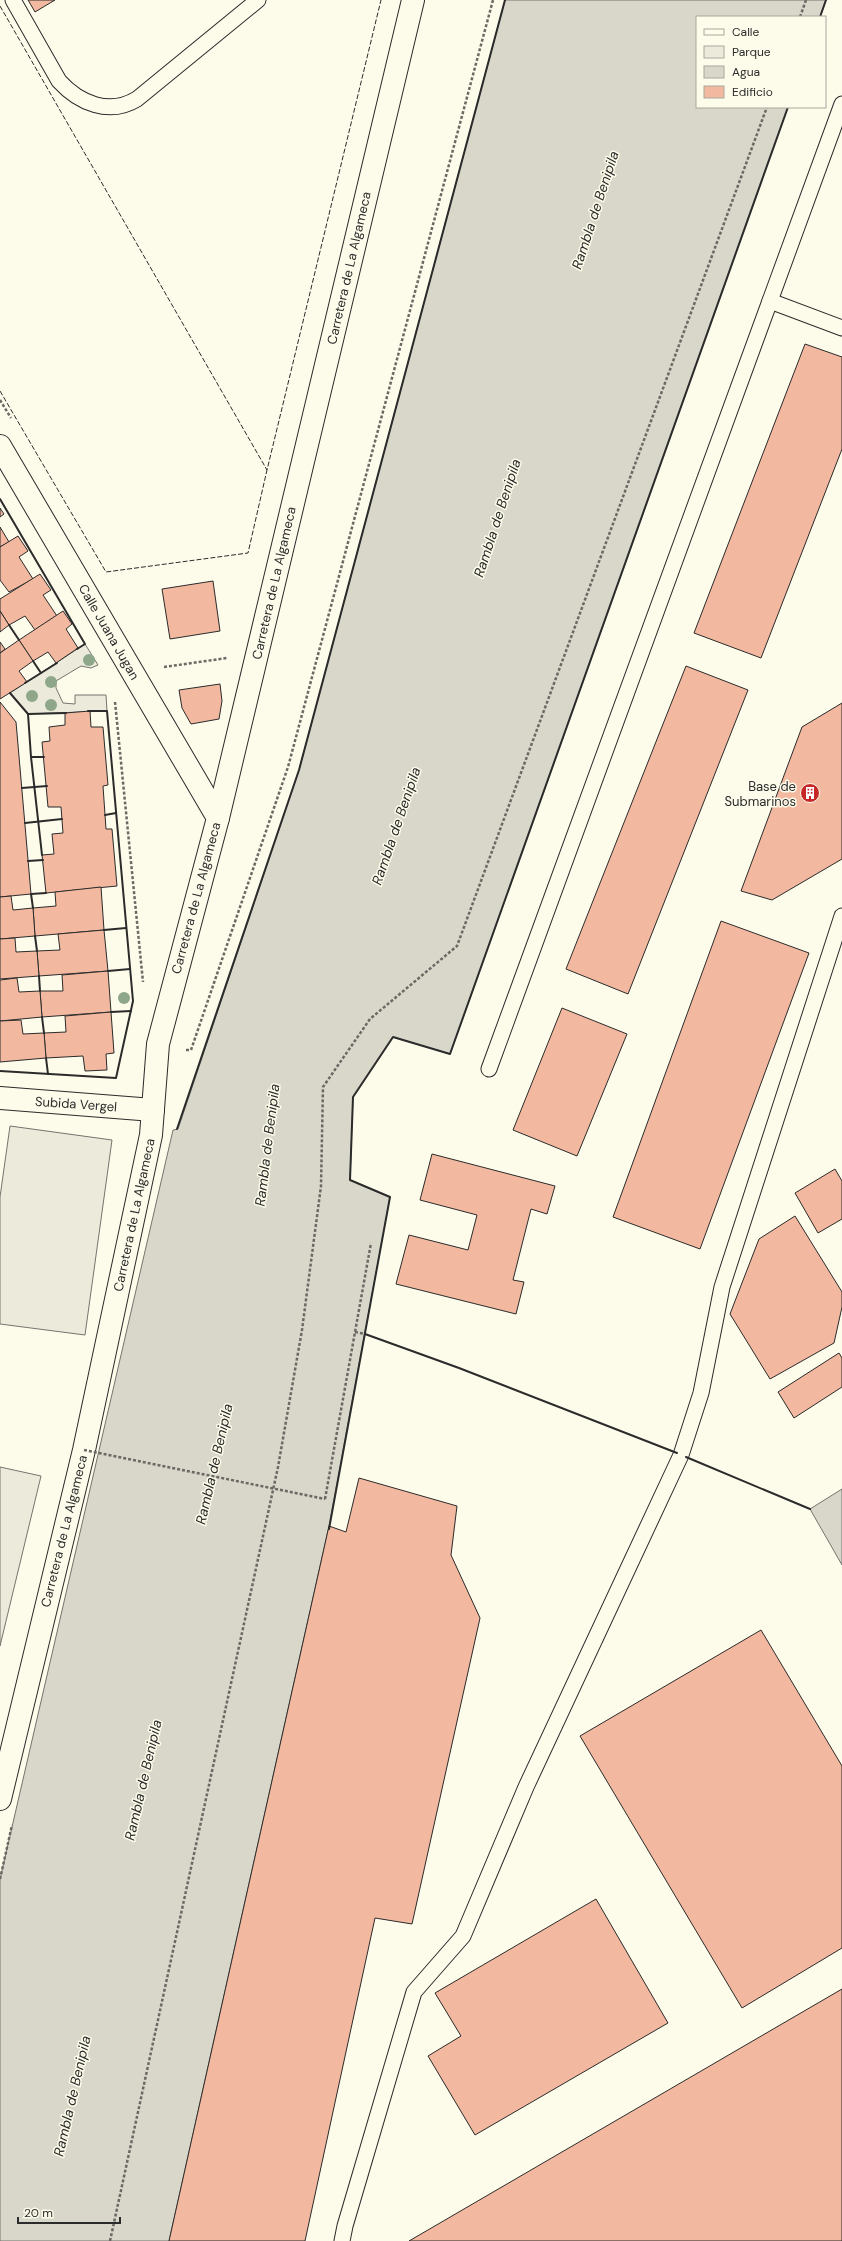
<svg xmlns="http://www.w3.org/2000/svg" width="842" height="2241" font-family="'DM Sans',sans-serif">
<rect width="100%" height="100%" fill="#fdfbea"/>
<g fill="#ecebdb" stroke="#74746e">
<polygon points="85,644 98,665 91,668 81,666 56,681 56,688 63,703 75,704 75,695 106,695 107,711 28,714 10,693"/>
<polygon points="10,1126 112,1140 85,1335 0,1324 0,1197"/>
</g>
<polygon fill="#eceadb" stroke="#74746e" points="0,1467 41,1476 0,1646"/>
<g fill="#d8d7c9" stroke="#74746e">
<polygon points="505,0 826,0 820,17 697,17 697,107 788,107 450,1054 393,1037 353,1097 350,1180 390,1197 329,1526 169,2241 0,2241 0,1879 173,1130 178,1129 299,770"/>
<polygon points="842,1489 842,1565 810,1509"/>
</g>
<g fill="#f2b8a0" stroke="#2b2b2b">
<polygon points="28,0 55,0 35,12"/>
<polygon points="805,344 842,357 842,449 761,658 694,633"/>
<polygon points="0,508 4,514 0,517"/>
<polygon points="0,527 9,542 0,547"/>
<polygon points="18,536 28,551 19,557 33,579 9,592 0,580 0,547"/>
<polygon points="40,574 51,590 43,595 57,616 35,630 25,616 9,625 0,611 0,599"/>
<polygon points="213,581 220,631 170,639 162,589"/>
<polygon points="0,611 9,625 0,632"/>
<polygon points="63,611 72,624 66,629 78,648 56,663 48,652 33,661 19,640"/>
<polygon points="19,640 33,661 19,671 27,682 0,699 0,653"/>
<polygon points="0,642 5,649 0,653"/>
<polygon points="686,666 748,690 628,994 566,969"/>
<polygon points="220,684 222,701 219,719 191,724 182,708 179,690"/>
<polygon points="0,702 16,722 31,894 0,897"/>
<polygon points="842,703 842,859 772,900 741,891 802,727"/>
<polygon points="90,711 91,727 103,727 108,785 103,786 106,829 112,829 117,886 46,893 42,855 54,854 52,834 63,833 61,807 48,807 42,742 50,741 49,727 65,725 65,713"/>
<polygon points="101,887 104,930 35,936 33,908 56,906 55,892"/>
<polygon points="11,896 13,910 33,908 35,936 0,939 0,897"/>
<polygon points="721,921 809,953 700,1249 613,1217"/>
<polygon points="104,930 108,971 39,976 37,951 60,950 58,934"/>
<polygon points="15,938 16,952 37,951 39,976 0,979 0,939"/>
<polygon points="108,971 111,1012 42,1017 40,991 63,991 62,975"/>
<polygon points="17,978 19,992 40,991 42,1017 0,1021 0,980"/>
<polygon points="562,1008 627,1034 577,1156 513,1130"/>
<polygon points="111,1012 114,1053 106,1054 107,1070 85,1071 83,1056 46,1058 44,1033 66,1032 65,1016"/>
<polygon points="21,1020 23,1034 44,1033 46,1058 0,1062 0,1021"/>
<polygon points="432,1154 555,1186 547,1214 531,1209 513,1280 524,1282 516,1314 396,1284 409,1235 468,1250 477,1215 420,1200"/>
<polygon points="835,1169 842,1181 842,1219 818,1233 795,1193"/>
<polygon points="795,1216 842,1292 842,1307 834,1343 770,1379 730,1314 759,1239"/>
<polygon points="839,1353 842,1358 842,1387 794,1418 778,1392"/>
<polygon points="359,1478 457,1506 451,1555 480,1618 412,1924 375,1918 305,2241 169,2241 329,1526 346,1532"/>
<polygon points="761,1630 842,1766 842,1948 742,2008 580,1736"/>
<polygon points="596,1899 668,2023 475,2135 428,2056 461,2036 435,1993"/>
<polygon points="842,1989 842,2241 409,2241"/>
</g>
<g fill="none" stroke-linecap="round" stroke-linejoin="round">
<g stroke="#2b2b2b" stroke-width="17">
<g id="lane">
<path d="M13,0L59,81C79,103 109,116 137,99L258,0"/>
<polyline points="770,301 842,328"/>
<polyline points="489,1069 842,104"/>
<polyline points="342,2241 345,2226 414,1992 463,1936 526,1787 681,1455 701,1393 722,1287 842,916"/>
</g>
</g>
<g stroke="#2b2b2b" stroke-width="24">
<polyline id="street" points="0,1098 153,1110"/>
</g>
<g stroke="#2b2b2b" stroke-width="24">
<g id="secondary">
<polyline points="0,446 218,818"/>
<polyline points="0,1799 84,1450 151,1135 158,1044 218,818 413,0"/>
</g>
</g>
<g stroke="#6a6964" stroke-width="2.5" stroke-dasharray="3 2" stroke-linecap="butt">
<polyline points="800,17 806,0"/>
<polyline points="0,400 11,418"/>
<polyline points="164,667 227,658"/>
<polyline points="115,702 143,982"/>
<polyline points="186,1050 191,1050 288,767 493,0"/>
<polyline points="355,1332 365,1334"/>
<polyline points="325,1499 371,1243"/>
<polyline points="0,1879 12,1825"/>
<polyline points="110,2241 278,1467 302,1330 321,1186 323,1087 370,1019 457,946 767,107"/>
</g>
<use href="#lane" stroke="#fdfbea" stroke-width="15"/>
<use href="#street" stroke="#fdfbea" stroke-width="22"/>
<use href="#secondary" stroke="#fdfbea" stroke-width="22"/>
<polyline stroke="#6a6964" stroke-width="2.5" stroke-dasharray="3 2" stroke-linecap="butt" points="84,1450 325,1499"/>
<g stroke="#2b2b2b" stroke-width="1" stroke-dasharray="5 2" stroke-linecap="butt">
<polyline points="0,6 267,470 381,0"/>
<polyline points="0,391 106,572 248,553 267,470"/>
</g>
<g stroke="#2b2b2b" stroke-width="2">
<polyline points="820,17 826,0"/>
<polyline points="0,499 85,644 77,649"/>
<polyline points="9,625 19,640"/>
<polyline points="33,661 41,673"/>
<polyline points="25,683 57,663"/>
<polyline points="10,693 28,714 66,713"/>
<polyline points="28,714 31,757 44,757"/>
<polyline points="31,757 42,855"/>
<polyline points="22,788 47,786"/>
<polyline points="105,815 116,813"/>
<polyline points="25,823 62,819"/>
<polyline points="28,861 43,860"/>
<polyline points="33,908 31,894 46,893"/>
<polyline points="104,930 126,928"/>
<polyline points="35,936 37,951"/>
<polyline points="108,971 130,969"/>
<polyline points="39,976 40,991"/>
<polyline points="111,1012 131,1011"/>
<polyline points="42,1017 44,1033"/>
<polyline points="46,1058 48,1074"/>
<polyline points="0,1071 116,1078 133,1001 107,711 88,711"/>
<polyline points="177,1129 299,770 505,0"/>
<polyline points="365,1334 459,1368 677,1453"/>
<polyline points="686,1457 810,1509"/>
<polyline points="329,1529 390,1197 350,1180 353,1097 393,1037 450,1054 788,107"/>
</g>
</g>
<g fill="#8ea78a">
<circle cx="89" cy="660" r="6"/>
<circle cx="51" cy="682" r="6"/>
<circle cx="32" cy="696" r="6"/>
<circle cx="51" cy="705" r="6"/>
<circle cx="124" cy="998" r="6"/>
</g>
<defs>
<g id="building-disc" transform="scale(1)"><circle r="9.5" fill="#c62828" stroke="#fdfbea"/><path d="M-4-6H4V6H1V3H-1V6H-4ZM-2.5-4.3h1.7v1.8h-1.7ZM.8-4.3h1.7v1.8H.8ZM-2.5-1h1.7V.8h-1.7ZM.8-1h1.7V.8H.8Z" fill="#fff"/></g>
</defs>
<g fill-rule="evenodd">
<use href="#building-disc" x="810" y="793"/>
</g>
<g text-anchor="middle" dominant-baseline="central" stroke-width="3" stroke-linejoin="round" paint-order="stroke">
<g font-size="13" fill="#2b2b2b" stroke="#fdfbea">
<text transform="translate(349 268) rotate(-77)">Carretera de La Algameca</text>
<text transform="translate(274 583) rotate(-77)">Carretera de La Algameca</text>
<text transform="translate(109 632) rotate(60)">Calle Juana Jugan</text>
<text transform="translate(196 898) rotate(-75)">Carretera de La Algameca</text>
<text transform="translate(76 1104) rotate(4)">Subida Vergel</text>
<text transform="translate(134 1215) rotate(-78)">Carretera de La Algameca</text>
<text transform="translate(64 1531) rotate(-76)">Carretera de La Algameca</text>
</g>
<g font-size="13" fill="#2b2b2b" stroke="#fdfbea" text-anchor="end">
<text x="796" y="786">Base de<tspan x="796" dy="15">Submarinos</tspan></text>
</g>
<g font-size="14" font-style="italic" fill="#2b2b2b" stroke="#fdfbea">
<text transform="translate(595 210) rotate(-72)">Rambla de Benipila</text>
<text transform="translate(497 518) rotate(-72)">Rambla de Benipila</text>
<text transform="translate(396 826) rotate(-71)">Rambla de Benipila</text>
<text transform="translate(267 1145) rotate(-83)">Rambla de Benipila</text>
<text transform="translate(214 1464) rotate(-77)">Rambla de Benipila</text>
<text transform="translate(143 1780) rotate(-77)">Rambla de Benipila</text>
<text transform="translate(72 2096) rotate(-77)">Rambla de Benipila</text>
</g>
</g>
<rect x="696" y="16" width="130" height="92" fill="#fdfbea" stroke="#a9a89e"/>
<rect x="704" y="29" width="20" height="6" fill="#fdfbea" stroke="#a9a89e"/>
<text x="732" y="36" font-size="12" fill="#2b2b2b">Calle</text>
<rect x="704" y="46" width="20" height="12" fill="#ecebdb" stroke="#a9a89e"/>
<text x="732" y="56" font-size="12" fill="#2b2b2b">Parque</text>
<rect x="704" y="66" width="20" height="12" fill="#d8d7c9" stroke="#a9a89e"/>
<text x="732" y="76" font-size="12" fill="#2b2b2b">Agua</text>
<rect x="704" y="86" width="20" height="12" fill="#f2b8a0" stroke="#a9a89e"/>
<text x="732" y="96" font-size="12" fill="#2b2b2b">Edificio</text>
<path d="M18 2217v6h102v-6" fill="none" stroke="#2b2b2b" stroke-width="2"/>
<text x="24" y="2217" font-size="12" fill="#2b2b2b" stroke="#fdfbea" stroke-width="3" paint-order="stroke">20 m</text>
</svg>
